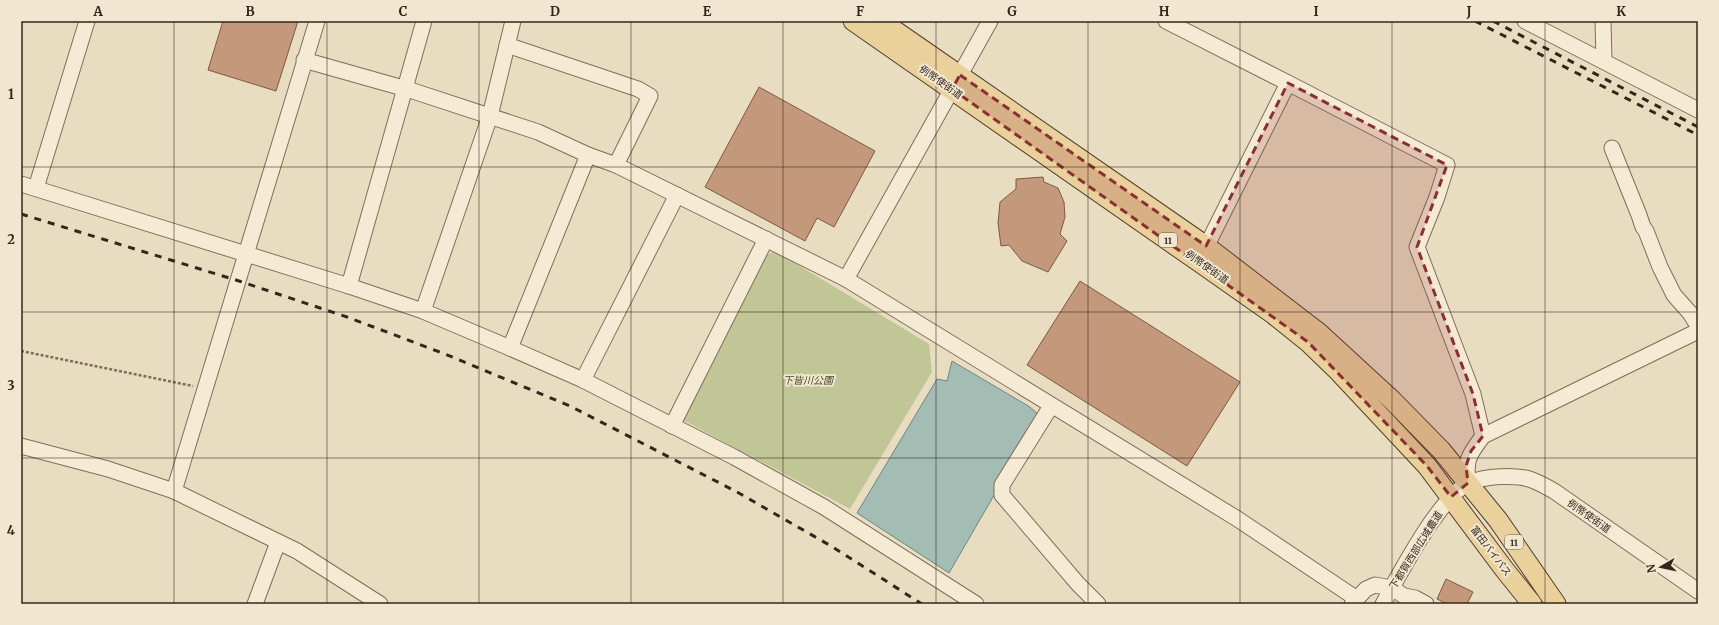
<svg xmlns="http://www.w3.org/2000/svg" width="1719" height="625" font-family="Merriweather,'Noto Sans JP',serif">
<rect width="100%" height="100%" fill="#e9ddc1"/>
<polygon fill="#c1c696" points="775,251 929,344 932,372 850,509 683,420 764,256"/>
<polygon fill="#a3bcb4" stroke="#6b8981" points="952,361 1030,407 1040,416 949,573 857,513 937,379 947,381"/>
<g fill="#c4987a" stroke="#7e5942">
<polygon points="223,21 298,21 276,91 208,70"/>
<polygon points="759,87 875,151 834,227 817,218 805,241 705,187"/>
<polygon points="1043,177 1044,182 1058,188 1064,202 1065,217 1060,234 1067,241 1048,272 1022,261 1009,245 1001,246 998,223 1000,202 1016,189 1016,179"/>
<polygon points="1080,281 1240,382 1187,466 1027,365"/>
<polygon points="1446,579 1473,592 1467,604 1447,604 1437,599"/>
</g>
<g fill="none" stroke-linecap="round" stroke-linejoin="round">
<g stroke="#816e5a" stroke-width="17">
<g id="minor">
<polyline points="1166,21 1288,83 1202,255"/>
<polyline points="1525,21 1698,110"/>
<polyline points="1603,21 1604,61"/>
<polyline points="507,45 638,89 650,96 616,165"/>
<polyline points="304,60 410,90 538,132 588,155 616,165 846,279 1236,518 1357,599"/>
<polyline points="1288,83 1447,165 1437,197 1417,247 1473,394 1483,436"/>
<polyline points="1612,148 1639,215 1643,227 1646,231 1660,267 1674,295 1690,313 1698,326"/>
<polyline points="21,184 349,286 423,311 510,348 583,380 734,457 824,507 976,604"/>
<polyline points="36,188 87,21"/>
<polyline points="846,279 990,21"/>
<polyline points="349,286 424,21"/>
<polyline points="423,311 490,116 513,21"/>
<polyline points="510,348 588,155"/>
<polyline points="583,380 677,195"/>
<polyline points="1051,406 1002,485 1002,495 1078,584 1098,604"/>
<polyline points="672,426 766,239"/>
<polyline points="21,446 108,469 174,491 297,551 380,604"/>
<path d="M1468,483C1465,459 1469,455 1483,436L1698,331"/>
<polyline points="174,491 317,21"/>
<polyline points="255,604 278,542"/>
<polyline points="1352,604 1366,589 1375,585 1392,588 1404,596 1415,598 1426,604"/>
<path d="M1383,604C1399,575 1440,496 1469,483C1484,476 1517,474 1532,480C1540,483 1547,487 1554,491L1698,591"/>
</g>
</g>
<g stroke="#4f3d2e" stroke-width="21">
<g id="major">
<polyline points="853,21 1199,262 1273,314 1308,342 1339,372 1427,466 1504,569 1532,604"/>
<polyline points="881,21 1206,246 1318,332 1392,400 1441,450 1498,520 1556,604"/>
</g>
</g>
<polyline stroke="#816e5a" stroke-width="2.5" stroke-dasharray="3 2" stroke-linecap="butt" points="21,351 193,386"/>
<use href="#minor" stroke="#f5ead3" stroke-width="15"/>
<use href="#major" stroke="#ead09b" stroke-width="19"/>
<g stroke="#32271d" stroke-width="3" stroke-dasharray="7 7" stroke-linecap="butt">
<polyline points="1475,21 1698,135"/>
<polyline points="1493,21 1698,127"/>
<polyline points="21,214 239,281 347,317 445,354 570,406 737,492 831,546 922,604"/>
</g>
</g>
<path fill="#8a3032" fill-opacity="0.2" stroke="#8a3032" stroke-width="3" stroke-dasharray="8 5" stroke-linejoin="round" d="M960,75L1206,246L1288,83L1447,165L1417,247L1473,394L1483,436L1471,451L1466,466L1468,483L1451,497L1427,466L1308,342L952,89Z"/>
<path fill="none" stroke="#32271d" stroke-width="1" stroke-opacity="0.55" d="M174,21V604M327,21V604M479,21V604M631,21V604M783,21V604M936,21V604M1088,21V604M1240,21V604M1392,21V604M1545,21V604M21,167H1698M21,312H1698M21,458H1698"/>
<g text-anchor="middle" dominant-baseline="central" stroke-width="4" stroke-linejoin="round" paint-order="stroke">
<g fill="#f1e7d0" stroke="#6b6153" stroke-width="1">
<rect x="1159" y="233" width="18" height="14" rx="3"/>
<rect x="1505" y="535" width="18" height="14" rx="3"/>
</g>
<g font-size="9" font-weight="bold" fill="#32271d">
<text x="1168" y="240">11</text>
<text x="1514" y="542">11</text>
</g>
<g font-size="10" fill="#32271d" stroke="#f1e7d0">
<text transform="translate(941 82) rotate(35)">例幣使街道</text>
<text transform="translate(1207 267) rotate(35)">例幣使街道</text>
<text transform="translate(1589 516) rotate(35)">例幣使街道</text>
<text transform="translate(1416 550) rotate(-58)">下都賀西部広域農道</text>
<text transform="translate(1491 551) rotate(53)">富田バイパス</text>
</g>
<g font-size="10" font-style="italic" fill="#434c26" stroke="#f1e7d0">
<text x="808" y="380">下皆川公園</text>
</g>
</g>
<rect width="1719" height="625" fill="none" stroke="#f1e7d0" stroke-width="44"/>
<g transform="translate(1661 567) rotate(261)" stroke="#f1e7d0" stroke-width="3" paint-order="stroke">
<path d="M0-3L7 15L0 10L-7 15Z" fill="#32271d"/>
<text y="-6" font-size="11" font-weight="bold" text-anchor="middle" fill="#32271d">N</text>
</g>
<rect x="22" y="22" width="1675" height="581" fill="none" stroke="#32271d" stroke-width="1.5"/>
<g font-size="13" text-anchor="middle" font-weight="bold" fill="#32271d">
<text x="98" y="16">A</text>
<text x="250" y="16">B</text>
<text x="403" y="16">C</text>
<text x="555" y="16">D</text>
<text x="707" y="16">E</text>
<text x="860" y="16">F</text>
<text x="1012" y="16">G</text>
<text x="1164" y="16">H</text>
<text x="1316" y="16">I</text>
<text x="1469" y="16">J</text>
<text x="1621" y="16">K</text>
<text x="11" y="99">1</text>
<text x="11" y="244">2</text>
<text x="11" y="390">3</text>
<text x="11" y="535">4</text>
</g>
</svg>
